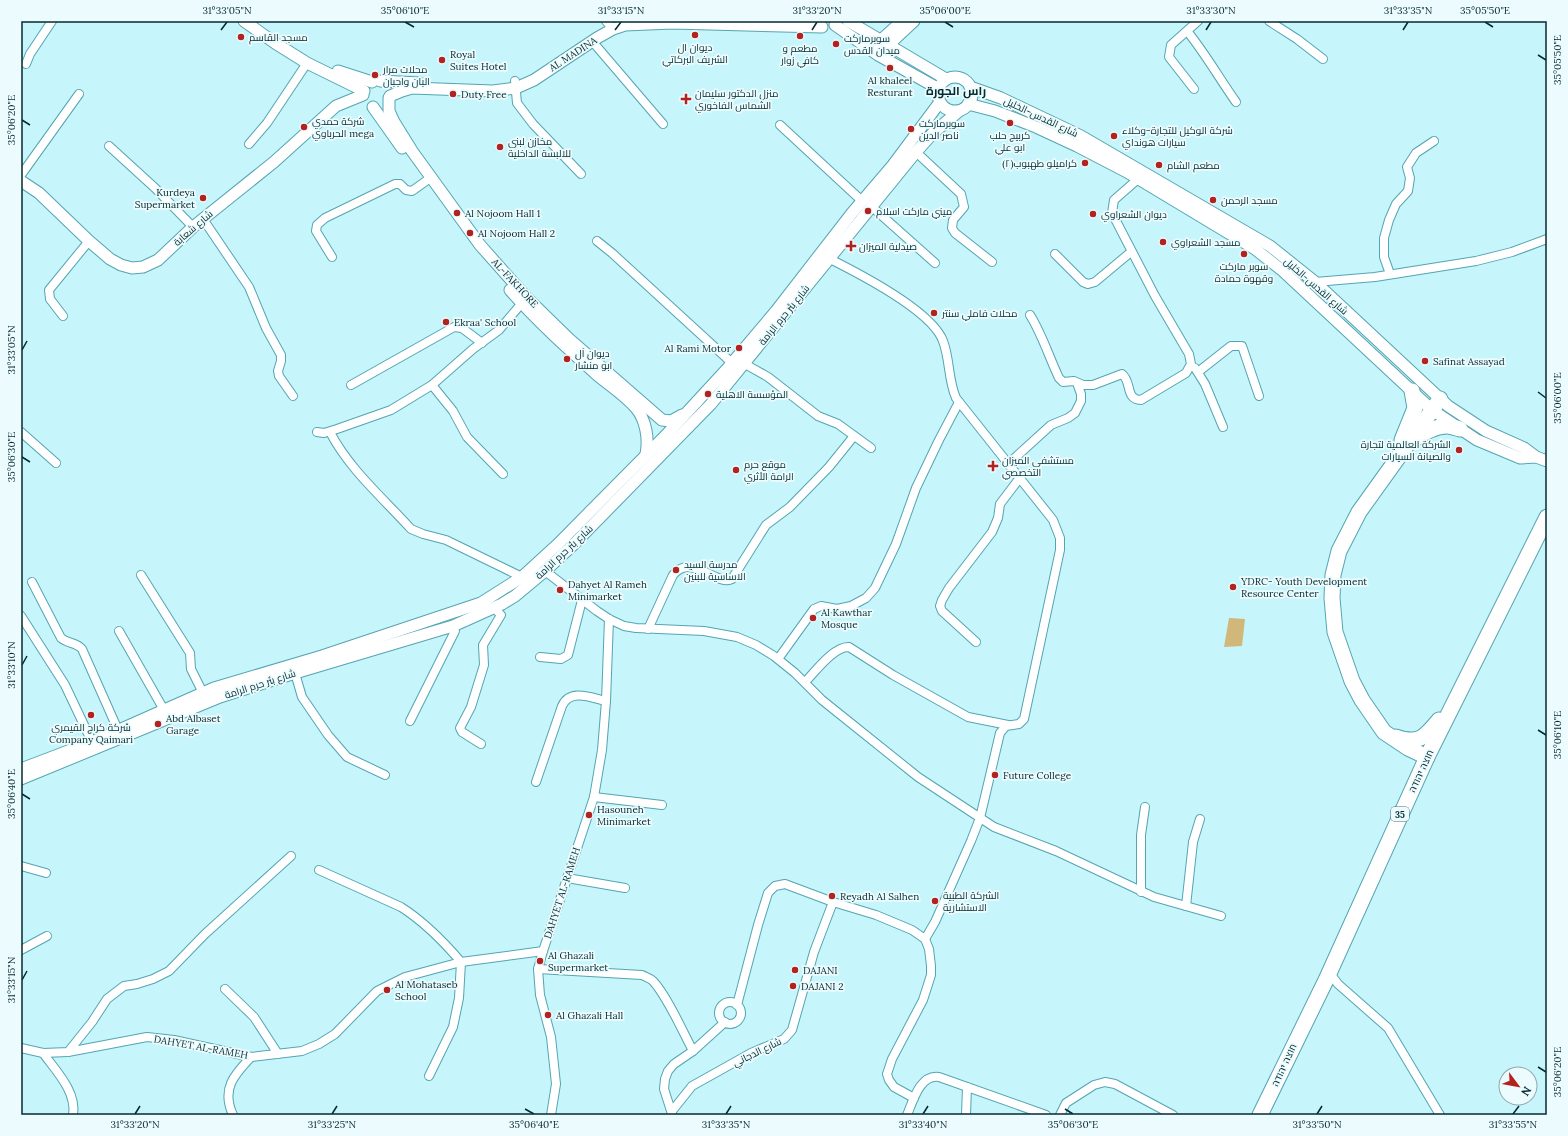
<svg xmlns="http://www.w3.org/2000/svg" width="1568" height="1136" font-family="Lora,Cairo,Heebo,serif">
<rect width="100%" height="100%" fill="#c6f5fc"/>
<polygon fill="#d1b779" points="1229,618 1245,619 1242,646 1224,647"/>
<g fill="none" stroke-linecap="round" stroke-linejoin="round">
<g stroke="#53a5b1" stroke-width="10">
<g id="street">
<polyline points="606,21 613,29"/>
<polyline points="1269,21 1297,39 1323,59"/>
<path d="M1187,31C1205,53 1219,78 1236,102"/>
<polyline points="592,41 663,124"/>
<polyline points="26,64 30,54 52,21"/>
<polyline points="515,81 517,103 533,124 581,174"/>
<polyline points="1194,89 1169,57 1171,45 1198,21"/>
<polyline points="780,125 862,201"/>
<polyline points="249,144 267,123 307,63"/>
<polyline points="109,146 155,188 193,227"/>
<polyline points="916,152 961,194 964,207 953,220 952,228 955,233 992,262"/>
<polyline points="21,175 79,94"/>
<polyline points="871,206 935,263"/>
<polyline points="203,219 249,287 266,328 281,355 281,361 278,371 279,376 293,396"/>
<polyline points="597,241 612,253 732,363"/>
<polyline points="1055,254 1083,282 1088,284 1095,282 1131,252"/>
<polyline points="332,257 316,231 317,225 325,218 395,184 400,184 406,190 412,191 426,181"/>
<path d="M830,259C858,273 932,311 943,341C950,359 948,380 956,398L1053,520L1060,538V550L1024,719L1019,724L1006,726L1000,733L980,818L971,841L935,922L925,939"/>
<polyline points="1390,274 1384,257 1384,238 1389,220 1396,204 1408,191 1410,178 1407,167 1416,153 1434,141"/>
<polyline points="1315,282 1375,277 1476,261 1512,252 1547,239"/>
<path d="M1030,315C1042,334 1049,357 1059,378L1063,382L1074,381L1083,385H1093L1122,374C1132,381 1125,400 1141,400L1186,373L1191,364L1189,354L1155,296L1112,213L1114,200L1138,179"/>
<polyline points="63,316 50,299 49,290 89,241"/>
<polyline points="745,364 768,377 818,416 838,424 871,448"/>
<polyline points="1195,368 1205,384 1223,427"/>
<polyline points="1198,372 1231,346 1242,346 1259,396"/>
<polyline points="351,385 454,327 462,328 482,343"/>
<polyline points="432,385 453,411 467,437 503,474"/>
<polyline points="21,432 56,463"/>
<polyline points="317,432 324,433 337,429 391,410 432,385 473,349 499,330 522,303"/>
<path d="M330,432C349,469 383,498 411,529L423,534L446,540L522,577"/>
<polyline points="1008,464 1051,425 1068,418 1075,413 1081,401 1081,394 1077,383"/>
<polyline points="545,571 597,611 609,619 624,626 636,628 704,631 737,637 756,645 774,656 795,673 822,700 918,777 994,827 1056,851 1154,897 1221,916"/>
<polyline points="141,575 190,653 191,669 203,693"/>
<path d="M32,582L61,638C68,644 76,642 82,649L118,730"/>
<polyline points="21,616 65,685 92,742"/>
<path d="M648,629L673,575C692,552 717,587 732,579L766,525L790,507L829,467L854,436"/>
<polyline points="119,631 164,710"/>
<polyline points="976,642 942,611 940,606 942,600 949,588 992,532 998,518 1000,504 1019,479"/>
<polyline points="540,657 561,659 568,655 582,600"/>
<polyline points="778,659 814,609 821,606 837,609 851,606 866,598 875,588 896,544 916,488 939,440 959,402"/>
<polyline points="295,673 302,697 328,735 347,757 385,775"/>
<path d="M805,682C815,672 834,646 849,647L893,675L968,717L1008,725"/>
<polyline points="410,721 455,631 453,626"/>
<polyline points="481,744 462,732 460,728 471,707 484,665 483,645 501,615 493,607"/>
<path d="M536,782L562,706C570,688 592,698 606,701"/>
<polyline points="594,797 662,805"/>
<polyline points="21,866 46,873"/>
<path d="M319,870L401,907C423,921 444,942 461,962L459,998L453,1027L429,1076"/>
<polyline points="567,878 625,888"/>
<polyline points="1141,892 1141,835 1145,807"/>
<polyline points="1186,906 1193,842 1200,819"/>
<polyline points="21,950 47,936"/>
<polyline points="543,951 538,969 540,995 551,1037 556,1084 551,1115"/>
<path d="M538,969L642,975C646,977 650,978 653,981C667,996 683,1032 693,1051"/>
<polyline points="1329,972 1338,984 1388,1028 1440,1115"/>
<polyline points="225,989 254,1017 278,1054"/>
<circle cx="730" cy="1013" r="11"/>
<polyline points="737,1005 758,925 768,893 775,886 785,884 833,902 876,915 912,930 925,939 929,949 931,966 931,975 923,1000 892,1059 887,1074 889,1080 894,1087 914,1098"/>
<polyline points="21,1048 43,1053 68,1052 147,1037 174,1040 251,1057 302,1051 319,1044 335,1034 377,991 405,977 461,962 543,951 594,797 602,750 606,701 609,619"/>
<polyline points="68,1052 92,1022 107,999 124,986 137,984 153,979 169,971 205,934 291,856"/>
<path d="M43,1053C56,1071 77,1092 73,1115"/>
<polyline points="672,1111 692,1086 751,1053 784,1039 792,1030 814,952 833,902"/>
<polyline points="672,1114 664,1089 665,1079 668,1071 674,1064 693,1051 725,1022"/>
<path d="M233,1115C221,1089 234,1075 251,1057"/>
<path d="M907,1115C913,1101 920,1074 939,1077L1046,1115"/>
<polyline points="966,1115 967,1087"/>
<polyline points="1060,1115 1066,1103 1094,1085 1105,1082 1115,1084 1173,1115"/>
</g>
</g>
<g stroke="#53a5b1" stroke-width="13">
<g id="secondary">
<polyline points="244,21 275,43 307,63 364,91"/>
<polyline points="848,21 946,79"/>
<polyline points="835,25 878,55 939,89"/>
<polyline points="879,46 881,40 902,21"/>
<polyline points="884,49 914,21"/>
<polyline points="338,71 372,82"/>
<circle cx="955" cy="94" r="17"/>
<polyline points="380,81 419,83"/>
<polyline points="970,87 1001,98 1081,136 1270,246 1315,282 1448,406 1486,431 1524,448 1536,457 1547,461"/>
<polyline points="390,96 402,91 412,88 493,91 516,88 534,80 597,38 613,29 625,25 673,23 822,27"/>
<polyline points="389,98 389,111 394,122 412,151 480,245 528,299 569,339 662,420 671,421 682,415"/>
<polyline points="968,104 995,111 1036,127 1077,146 1127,172 1255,249 1283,271 1432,410 1477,440 1520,458 1536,457"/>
<polyline points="373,107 402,148"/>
<polyline points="21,181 39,193 89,241 110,259 121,265 132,268 143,267 158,260 193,227 274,162 336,106 363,95"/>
<path d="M510,290C536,320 566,347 596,374C609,385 625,395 636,408C646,420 649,439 646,454"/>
<polyline points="21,769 92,742 214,688 322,656 481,603 522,577 558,544 668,433 727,369 776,311 852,213 893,165 940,102"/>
<polyline points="21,779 220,697 295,673 453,626 502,604 515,596 545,571 574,544 711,404 916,152 933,133 959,111"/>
</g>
</g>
<g stroke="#53a5b1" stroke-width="17">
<g id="highway">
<polyline points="1402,440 1415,408 1412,391"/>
<path d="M1413,440C1423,433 1435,426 1447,426C1451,426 1456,428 1460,429"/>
<path d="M1396,737C1419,745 1425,737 1439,720"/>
<polyline points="1427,757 1408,748 1384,732 1362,700 1352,681 1335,632 1332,598 1333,575 1339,551 1359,512 1440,399"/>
<polyline points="1260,1115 1326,980 1427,757 1547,517"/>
</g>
</g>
<use href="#street" stroke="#fff" stroke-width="8"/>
<use href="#secondary" stroke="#fff" stroke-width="11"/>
<use href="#highway" stroke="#fff" stroke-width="15"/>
</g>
<path fill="none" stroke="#052a2f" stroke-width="1.5" d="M405,22L414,27M945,22L953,27M1485,22L1493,27M221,30L227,22M615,30L621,22M812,30L817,22M1206,30L1211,22M1403,30L1408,22M1538,55L1546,60M22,120L30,125M22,350L27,341M1538,392L1546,398M22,457L30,462M22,665L27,656M1538,730L1546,735M22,794L30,799M22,980L27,971M1538,1067L1546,1072M525,1109L534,1114M1065,1109L1073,1114M135,1114L140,1106M332,1114L337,1106M726,1114L731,1106M923,1114L928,1106M1317,1114L1322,1106M1513,1114L1519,1106"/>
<g fill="#b2221f" stroke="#ecfcfe" stroke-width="1.5">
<circle cx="695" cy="35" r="4"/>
<circle cx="800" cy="36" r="4"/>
<circle cx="241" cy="37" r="4"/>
<circle cx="836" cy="44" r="4"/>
<circle cx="442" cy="60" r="4"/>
<circle cx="890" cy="68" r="4"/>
<circle cx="375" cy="75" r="4"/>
<circle cx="453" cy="94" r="4"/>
<path d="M684 93h4v4h4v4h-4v4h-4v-4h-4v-4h4z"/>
<circle cx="1010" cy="123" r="4"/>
<circle cx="304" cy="127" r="4"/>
<circle cx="911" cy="129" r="4"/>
<circle cx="1114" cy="136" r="4"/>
<circle cx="500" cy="147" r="4"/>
<circle cx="1085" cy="163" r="4"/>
<circle cx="1159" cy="165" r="4"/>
<circle cx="203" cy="198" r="4"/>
<circle cx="1213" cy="200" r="4"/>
<circle cx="868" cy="211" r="4"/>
<circle cx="457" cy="213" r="4"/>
<circle cx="1093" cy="214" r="4"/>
<circle cx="470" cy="233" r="4"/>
<circle cx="1163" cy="242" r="4"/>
<path d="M849 240h4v4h4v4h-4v4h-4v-4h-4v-4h4z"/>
<circle cx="1244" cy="254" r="4"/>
<circle cx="934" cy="313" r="4"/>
<circle cx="446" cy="322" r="4"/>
<circle cx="739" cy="348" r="4"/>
<circle cx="567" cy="359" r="4"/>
<circle cx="1425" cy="361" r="4"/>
<circle cx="708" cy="394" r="4"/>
<circle cx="1459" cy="450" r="4"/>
<path d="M991 460h4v4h4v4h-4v4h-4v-4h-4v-4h4z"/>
<circle cx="736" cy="470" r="4"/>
<circle cx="676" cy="570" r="4"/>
<circle cx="1233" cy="587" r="4"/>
<circle cx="560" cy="590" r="4"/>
<circle cx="813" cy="618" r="4"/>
<circle cx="91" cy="715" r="4"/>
<circle cx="158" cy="724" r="4"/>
<circle cx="995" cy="775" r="4"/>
<circle cx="589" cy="815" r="4"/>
<circle cx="832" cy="896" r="4"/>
<circle cx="935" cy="901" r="4"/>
<circle cx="540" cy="961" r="4"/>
<circle cx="795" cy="970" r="4"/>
<circle cx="793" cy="986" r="4"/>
<circle cx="387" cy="990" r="4"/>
<circle cx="548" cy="1015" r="4"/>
</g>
<g text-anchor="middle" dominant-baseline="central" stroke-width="3.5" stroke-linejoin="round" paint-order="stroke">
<rect fill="#ecfcfe" stroke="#4a696d" stroke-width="1" x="1391" y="807" width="18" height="14" rx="3"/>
<g font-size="9" font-weight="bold" fill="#052a2f">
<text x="1400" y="814">35</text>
</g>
<g font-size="10" fill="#052a2f" stroke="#ecfcfe" text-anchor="start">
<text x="249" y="37">مسجد القاسم</text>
<text x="844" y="38">سوبرماركت<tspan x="844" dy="12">ميدان القدس</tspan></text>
<text x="695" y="47" text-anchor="middle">ديوان ال<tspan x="695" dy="12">الشريف البركاتي</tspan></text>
<text x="800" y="48" text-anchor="middle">مطعم و<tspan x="800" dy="12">كافي زوار</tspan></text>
<text x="450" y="54">Royal<tspan x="450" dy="12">Suites Hotel</tspan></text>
<text x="383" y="69">محلات مرار<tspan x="383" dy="12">البان واجبان</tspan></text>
<text x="890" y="80" text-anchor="middle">Al khaleel<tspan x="890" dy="12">Resturant</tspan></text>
<text x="695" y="93">منزل الدكتور سليمان<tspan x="695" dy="12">الشماس الفاخوري</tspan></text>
<text x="461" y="94">Duty Free</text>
<text x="312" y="121">شركة حمدي<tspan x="312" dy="12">الحرباوي mega</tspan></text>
<text x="919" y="123">سوبرماركت<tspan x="919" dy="12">ناصر الدين</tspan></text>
<text x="1122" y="130">شركة الوكيل للتجارة-وكلاء<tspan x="1122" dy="12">سيارات هونداي</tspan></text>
<text x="1010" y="135" text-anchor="middle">كربيج حلب<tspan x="1010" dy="12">ابو علي</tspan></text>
<text x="508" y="141">مخازن لبنى<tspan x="508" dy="12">للالبسة الداخلية</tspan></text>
<text x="1077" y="163" text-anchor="end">كراميلو طهبوب(٢)</text>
<text x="1167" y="165">مطعم الشام</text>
<text x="195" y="192" text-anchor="end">Kurdeya<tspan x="195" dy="12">Supermarket</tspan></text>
<text x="1221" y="200">مسجد الرحمن</text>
<text x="876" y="211">ميني ماركت اسلام</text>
<text x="465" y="213">Al Nojoom Hall 1</text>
<text x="1101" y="214">ديوان الشعراوي</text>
<text x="478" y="233">Al Nojoom Hall 2</text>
<text x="1171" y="242">مسجد الشعراوي</text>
<text x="859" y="246">صيدلية الميزان</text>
<text x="1244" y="266" text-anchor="middle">سوبر ماركت<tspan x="1244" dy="12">وقهوة حمادة</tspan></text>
<text x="942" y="313">محلات فاملي سنتر</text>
<text x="454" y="322">Ekraa' School</text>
<text x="731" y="348" text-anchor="end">Al Rami Motor</text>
<text x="575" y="353">ديوان آل<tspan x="575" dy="12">ابو منشار</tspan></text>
<text x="1433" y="361">Safinat Assayad</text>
<text x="716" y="394">المؤسسة الاهلية</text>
<text x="1451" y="444" text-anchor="end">الشركة العالمية لتجارة<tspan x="1451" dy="12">والصيانة السيارات</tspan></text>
<text x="1002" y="460">مستشفى الميزان<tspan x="1002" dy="12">التخصصي</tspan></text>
<text x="744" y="464">موقع حرم<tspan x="744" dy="12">الرامة الأثري</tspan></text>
<text x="684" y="564">مدرسة السيد<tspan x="684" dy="12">الاساسية للبنين</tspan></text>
<text x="1241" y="581">YDRC- Youth Development<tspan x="1241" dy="12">Resource Center</tspan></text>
<text x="568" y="584">Dahyet Al Rameh<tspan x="568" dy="12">Minimarket</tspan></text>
<text x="821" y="612">Al Kawthar<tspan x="821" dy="12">Mosque</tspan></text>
<text x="166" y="718">Abd Albaset<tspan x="166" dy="12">Garage</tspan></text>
<text x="91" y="727" text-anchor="middle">شركة كراج القيمري<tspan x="91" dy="12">Company Qaimari</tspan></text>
<text x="1003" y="775">Future College</text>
<text x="597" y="809">Hasouneh<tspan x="597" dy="12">Minimarket</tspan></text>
<text x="943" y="895">الشركة الطبية<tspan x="943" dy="12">الاستشارية</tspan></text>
<text x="840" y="896">Reyadh Al Salhen</text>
<text x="548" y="955">Al Ghazali<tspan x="548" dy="12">Supermarket</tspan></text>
<text x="803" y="970">DAJANI</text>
<text x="395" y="984">Al Mohataseb<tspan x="395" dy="12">School</tspan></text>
<text x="801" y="986">DAJANI 2</text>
<text x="556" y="1015">Al Ghazali Hall</text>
</g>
<g font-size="10" fill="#052a2f" stroke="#ecfcfe">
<text transform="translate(573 54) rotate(-33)">AL MADINA</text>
<text transform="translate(1041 117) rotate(25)">شارع القدس-الخليل</text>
<text transform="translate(193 228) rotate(-41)">شارع شعابة</text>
<text transform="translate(515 283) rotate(47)">AL-FAKHORE</text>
<text transform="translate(1316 286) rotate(41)">شارع القدس-الخليل</text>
<text transform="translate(784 315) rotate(-51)">شارع بئر حرم الرامة</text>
<text transform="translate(564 552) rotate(-43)">شارع بئر حرم الرامة</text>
<text transform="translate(260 684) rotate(-18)">شارع بئر حرم الرامة</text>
<text transform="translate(1421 771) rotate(-65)">חוצה יהודה</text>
<text transform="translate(562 893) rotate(-72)">DAHYET AL-RAMEH</text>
<text transform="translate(201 1047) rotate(10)">DAHYET AL-RAMEH</text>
<text transform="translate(757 1052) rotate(-26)">شارع الدجاني</text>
<text transform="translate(1284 1065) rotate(-65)">חוצה יהודה</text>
</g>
<g font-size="12" font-weight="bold" fill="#052a2f" stroke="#ecfcfe">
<text x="956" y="90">راس الجورة</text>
</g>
</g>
<rect width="1568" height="1136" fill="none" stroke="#ecfcfe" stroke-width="44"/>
<g transform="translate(1518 1086) rotate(122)"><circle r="19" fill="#ecfcfe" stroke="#90a8ab"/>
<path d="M0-3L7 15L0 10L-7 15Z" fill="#b2221f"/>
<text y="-6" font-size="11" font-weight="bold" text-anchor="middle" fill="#052a2f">N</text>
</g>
<rect x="22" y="22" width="1524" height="1092" fill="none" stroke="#052a2f" stroke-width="1.5"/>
<g font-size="10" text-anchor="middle" fill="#052a2f">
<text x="227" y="14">31°33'05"N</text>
<text x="405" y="14">35°06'10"E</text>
<text x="621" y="14">31°33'15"N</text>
<text x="817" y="14">31°33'20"N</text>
<text x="945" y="14">35°06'00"E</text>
<text x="1211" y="14">31°33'30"N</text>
<text x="1408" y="14">31°33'35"N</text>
<text x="1485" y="14">35°05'50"E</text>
<text transform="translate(1557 60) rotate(-90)" y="4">35°05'50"E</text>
<text transform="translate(11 120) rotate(-90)" y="4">35°06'20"E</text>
<text transform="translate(11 350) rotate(-90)" y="4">31°33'05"N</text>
<text transform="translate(1557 398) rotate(-90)" y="4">35°06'00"E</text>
<text transform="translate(11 457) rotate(-90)" y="4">35°06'30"E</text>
<text transform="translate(11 665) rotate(-90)" y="4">31°33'10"N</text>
<text transform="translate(1557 735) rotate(-90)" y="4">35°06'10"E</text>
<text transform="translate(11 794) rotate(-90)" y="4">35°06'40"E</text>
<text transform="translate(11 980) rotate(-90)" y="4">31°33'15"N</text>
<text transform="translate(1557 1072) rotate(-90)" y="4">35°06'20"E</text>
<text x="135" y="1128">31°33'20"N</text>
<text x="332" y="1128">31°33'25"N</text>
<text x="534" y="1128">35°06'40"E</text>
<text x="726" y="1128">31°33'35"N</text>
<text x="923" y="1128">31°33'40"N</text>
<text x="1073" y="1128">35°06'30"E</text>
<text x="1317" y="1128">31°33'50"N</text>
<text x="1513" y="1128">31°33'55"N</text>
</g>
</svg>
